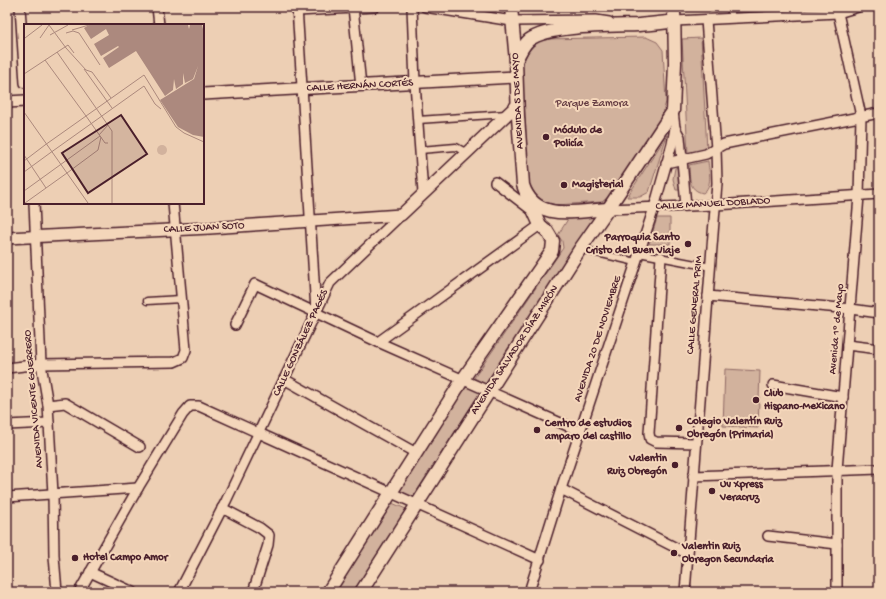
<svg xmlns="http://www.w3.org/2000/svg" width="886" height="599" font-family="'Gochi Hand',sans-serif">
<rect width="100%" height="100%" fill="#edcfb4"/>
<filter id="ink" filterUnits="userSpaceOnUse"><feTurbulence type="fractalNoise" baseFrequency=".025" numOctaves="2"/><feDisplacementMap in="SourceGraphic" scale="8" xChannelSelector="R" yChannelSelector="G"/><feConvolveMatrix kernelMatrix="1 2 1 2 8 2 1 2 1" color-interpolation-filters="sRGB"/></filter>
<g filter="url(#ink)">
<g fill="#d2b29d" stroke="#8e6864">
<path d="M646,37L657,42L663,50L666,102L662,115L654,131L614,192L602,202L556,205L544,201L538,197L534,192L529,183L522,67C526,53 531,46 543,39Z"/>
<polygon points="701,38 707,150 688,154 682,39"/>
<polygon points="667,135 649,192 640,197 627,197"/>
<path d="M708,161C709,172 713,186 703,193C688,190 690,178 689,165Z"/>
<polygon points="680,167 681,190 676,190 673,179 675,168"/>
<polygon points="595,216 486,384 474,378 563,248 562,241 558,235 568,219"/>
<polygon points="657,218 670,218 670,244 649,244"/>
<polygon points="725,369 760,371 758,428 723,426"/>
<polygon points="466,387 481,391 413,497 397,490"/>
<polygon points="392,503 406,509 353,592 334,592"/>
</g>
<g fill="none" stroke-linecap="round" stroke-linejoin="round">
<polyline stroke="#ccac99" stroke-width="6" stroke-dasharray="6 3" stroke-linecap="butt" points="595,7 596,14"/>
<g stroke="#4a1f2b" stroke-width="9">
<g id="pedestrian">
<polyline points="731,7 731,19"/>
<polyline points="418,120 507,114"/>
<polyline points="420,150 456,147 467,153"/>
<polyline points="580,249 636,262"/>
<polyline points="639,253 711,267"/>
<polyline points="147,301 181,299"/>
</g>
</g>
<g stroke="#4a1f2b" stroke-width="12">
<g id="minor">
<polyline points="20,7 25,83"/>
<polyline points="157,7 159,25"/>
<polyline points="297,7 316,311"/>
<polyline points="353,7 361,86"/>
<polyline points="412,7 415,83 423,193"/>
<polyline points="425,7 512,21 596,20 609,22"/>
<polyline points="297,11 375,7"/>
<polyline points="675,21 838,13 858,7"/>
<polyline points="675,128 680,137 686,206"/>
<polyline points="666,163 706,154 724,144 879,113"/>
<polyline points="495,182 534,212"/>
<polyline points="34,203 41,364 48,405 53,494 54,556 57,592"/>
<polyline points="608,209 716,205 879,194"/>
<polyline points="661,257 649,433 650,439 656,442 696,443"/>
<polyline points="708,296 851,309 879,313"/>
<polyline points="235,325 255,284 378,342 581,432"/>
<polyline points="378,342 540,225"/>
<polyline points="847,345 879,349"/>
<polyline points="7,368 41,364 174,362 183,358 186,350 173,203"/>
<polyline points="284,379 416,453"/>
<polyline points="773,385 843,397"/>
<polyline points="48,405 65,403 140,447"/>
<polyline points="7,425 49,423"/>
<polyline points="693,476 879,469"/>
<polyline points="561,489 688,554"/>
<polyline points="7,497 138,488"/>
<polyline points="222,508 260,528 269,535 268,545 253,592"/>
<polyline points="768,536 837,544"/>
<polyline points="90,572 133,592"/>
<polyline points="79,592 138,488 183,414 190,406 199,406 540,560"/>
<polyline points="179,592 226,501 330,283 401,215"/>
<polyline points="529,592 561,489 654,208 672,144 675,128 673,111"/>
<polyline points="685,592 717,183 716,149 706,20"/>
<polyline points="837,592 837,470 859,196 861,116 838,13 838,7"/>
</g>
</g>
<g stroke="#4a1f2b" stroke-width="14">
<g id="tertiary">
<polyline points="203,94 516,77"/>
<polyline points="7,102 25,101"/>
<polyline points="7,238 210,228 401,215 517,105"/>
</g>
</g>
<g stroke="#4a1f2b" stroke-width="15">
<g id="secondary">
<path d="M511,7L516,61L518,117L523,185C535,223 576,211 608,209"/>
<path d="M516,61C519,54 523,45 529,40C549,25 612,26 638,25C650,24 663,23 675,21"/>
<polyline points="328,592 463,379 552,251 553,241 547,231 540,225 526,194"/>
<polyline points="361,592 580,249 608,209 673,111 675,63 674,7"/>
</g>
</g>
<use href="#pedestrian" stroke="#f4d6ba" stroke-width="6"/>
<use href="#minor" stroke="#f4d6ba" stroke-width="9"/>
<use href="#tertiary" stroke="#f4d6ba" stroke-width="11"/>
<use href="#secondary" stroke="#f4d6ba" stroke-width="12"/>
</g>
</g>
<g fill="#4a1f2b" stroke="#f4d6ba" stroke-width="1.5">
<circle cx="546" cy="137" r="4"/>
<circle cx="564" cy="185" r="4"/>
<circle cx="688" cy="244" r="4"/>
<circle cx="756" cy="400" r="4"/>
<circle cx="679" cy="428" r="4"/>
<circle cx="537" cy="430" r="4"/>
<circle cx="675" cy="465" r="4"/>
<circle cx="712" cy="491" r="4"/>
<circle cx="674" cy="553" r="4"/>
<circle cx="75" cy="558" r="4"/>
</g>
<g text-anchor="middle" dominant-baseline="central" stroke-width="4" stroke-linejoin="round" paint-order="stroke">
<g font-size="11" fill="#4a1f2b" stroke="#f4d6ba">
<text transform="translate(360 86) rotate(-3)">CALLE HERNÁN CORTÉS</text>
<text transform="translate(518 101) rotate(-93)">AVENIDA 5 DE MAYO</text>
<text transform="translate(713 204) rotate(-3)">CALLE MANUEL DOBLADO</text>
<text transform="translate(204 228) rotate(-3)">CALLE JUAN SOTO</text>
<text transform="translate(695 305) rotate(-85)">CALLE GENERAL PRIM</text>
<text transform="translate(837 329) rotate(-85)">Avenida 1º de Mayo</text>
<text transform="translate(598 339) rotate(-72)">AVENIDA 20 DE NOVIEMBRE</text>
<text transform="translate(301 343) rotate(-65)">CALLE GONZÁLEZ PAGÉS</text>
<text transform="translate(515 350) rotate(-57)">AVENIDA SALVADOR DÍAZ MIRÓN</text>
<text transform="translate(34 399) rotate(-95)">AVENIDA VICENTE GUERRERO</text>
</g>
<g font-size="11" fill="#653c42" stroke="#f4d6ba">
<text x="592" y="104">Parque Zamora</text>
</g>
<g font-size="11" font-weight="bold" fill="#4a1f2b" stroke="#f4d6ba" text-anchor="start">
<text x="554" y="131">Módulo de<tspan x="554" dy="13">Policía</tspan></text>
<text x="572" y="185">Magisterial</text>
<text x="680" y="238" text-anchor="end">Parroquia Santo<tspan x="680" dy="13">Cristo del Buen Viaje</tspan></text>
<text x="764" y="394">Club<tspan x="764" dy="13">Hispano-Mexicano</tspan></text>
<text x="687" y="422">Colegio Valentín Ruiz<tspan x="687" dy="13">Obregón (Primaria)</tspan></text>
<text x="545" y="424">Centro de estudios<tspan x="545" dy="13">amparo del castillo</tspan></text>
<text x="667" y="459" text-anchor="end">Valentin<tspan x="667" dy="13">Ruiz Obregón</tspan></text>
<text x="720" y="485">Uv Xpress<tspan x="720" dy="13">Veracruz</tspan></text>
<text x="682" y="547">Valentin Ruiz<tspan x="682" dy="13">Obregon Secundaria</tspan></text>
<text x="83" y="558">Hotel Campo Amor</text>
</g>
</g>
<g transform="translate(24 24)">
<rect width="180" height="180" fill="#edcfb4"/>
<path d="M133 126a5 5 0 1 1 10 0a5 5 0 1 1-10 0Z" fill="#d2b29d"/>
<path d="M65,1H164L165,5L166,1H178L179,5L180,2V113L169,111L154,103L136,76L170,55L174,42L169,55L161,59L159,49V60L152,65L150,55L149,66L141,72L112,27L85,44L79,34L95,23L94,22L77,32L70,20L85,11L82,5L67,15L60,4Z" fill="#ac897e"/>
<path fill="none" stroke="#ac897d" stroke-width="1" d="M25,1L42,24L62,46L68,48L87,74M48,6L65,1M42,9L49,7L55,9L76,41M26,11L44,1M1,14L18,1M16,14L25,1M33,28L72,84M21,36L62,92M60,45L88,84M0,50L44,21L50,29M72,84L88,107V179M0,88L64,179M62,92L81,119H84M75,111L84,101M21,121L120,51L152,103L160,109L180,118M26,129L120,62L131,80L137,85M0,131L22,164M0,137L21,121M36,141L76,112M0,148L26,129M43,149L74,126L77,113M0,167L36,141M1,179L43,149"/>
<path fill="#4a1f2b" fill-opacity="0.15" stroke="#4a1f2b" stroke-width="2" d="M97,91L123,130L64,169L38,129Z"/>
<rect width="180" height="180" fill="none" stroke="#4a1f2b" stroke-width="2"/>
</g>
<rect width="886" height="599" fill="none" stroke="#f4d6ba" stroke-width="24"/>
<rect x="12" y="12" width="862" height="575" fill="none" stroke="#4a1f2b" stroke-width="1.5" filter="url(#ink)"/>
</svg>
